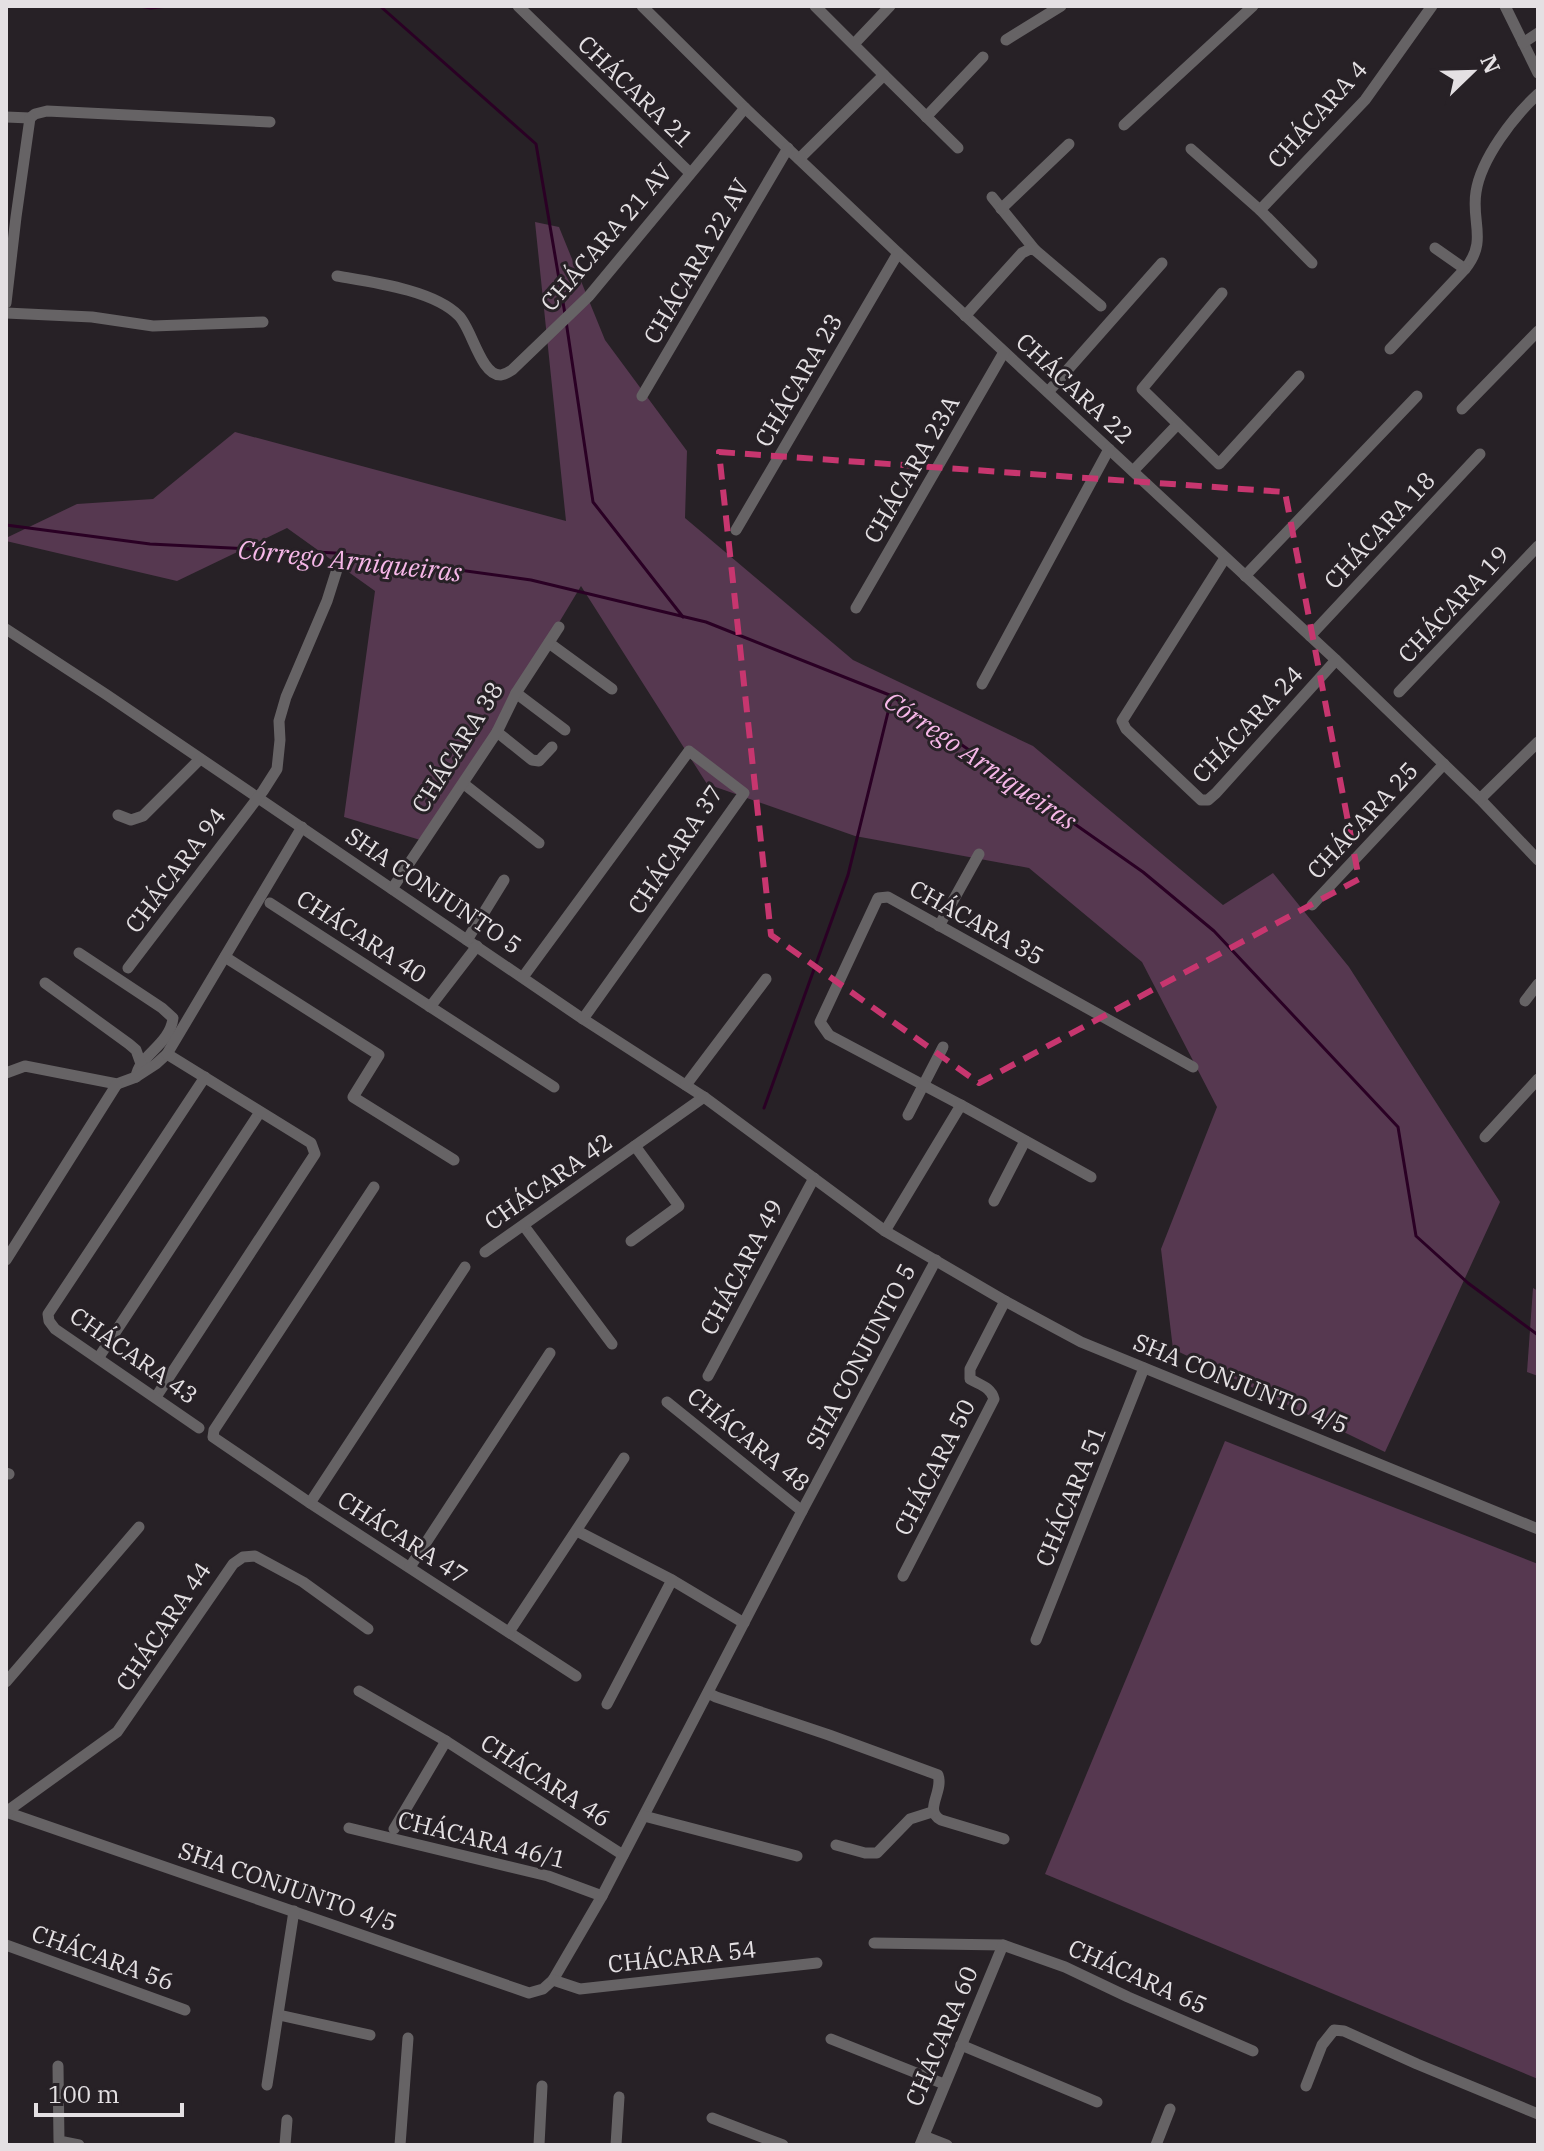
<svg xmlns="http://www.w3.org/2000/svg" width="1544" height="2151" font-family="'IBM Plex Serif',serif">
<rect width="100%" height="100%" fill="#272126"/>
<g fill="#563850">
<polygon points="535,222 559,227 605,340 687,451 685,518 853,660 1033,746 1223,905 1273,873 1349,967 1500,1202 1385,1452 1173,1349 1161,1249 1217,1107 1142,962 1029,868 855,836 707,784 581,586 427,842 344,817 375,591 287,528 177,581 6,541 6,538 77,504 153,499 235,432 566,521"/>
<polygon points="1533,1288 1538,1291 1538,1376 1527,1372"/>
<polygon points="1225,1441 1538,1564 1538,2079 1045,1874"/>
</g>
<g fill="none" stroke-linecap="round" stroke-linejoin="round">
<g stroke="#2a0024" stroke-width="3">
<polyline points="140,6 151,8 168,6"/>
<polyline points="380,6 536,144 565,314"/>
<polyline points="566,321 593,502 683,617"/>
<polyline points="6,525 150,544 335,553 531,580 706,622 892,696 1143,872 1214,931 1398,1127 1416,1236 1468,1283 1538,1335"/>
<polyline points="764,1108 848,875 892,696"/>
</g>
<g stroke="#666365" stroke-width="11">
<polyline points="518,6 690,173"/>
<polyline points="642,6 745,108 898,253 1336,660 1480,799 1538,860"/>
<polyline points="1505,6 1538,73"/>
<polyline points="1006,40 1061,6"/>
<polyline points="1523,43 1538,33"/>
<polyline points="854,44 890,6"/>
<polyline points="884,75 958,148"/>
<polyline points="6,117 30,118 35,114 47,111 270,122"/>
<polyline points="926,117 983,57"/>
<polyline points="1124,125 1253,6"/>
<polyline points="1191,149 1260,210"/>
<polyline points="799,159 884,75 815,6"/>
<polyline points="992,197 1035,250"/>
<polyline points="1001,209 1069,144"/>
<path d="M1435,248L1465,269C1488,241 1471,222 1476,192C1481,159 1513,117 1538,94"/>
<polyline points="1312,263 1260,210 1365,100 1432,6"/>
<path d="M337,276C372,282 434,290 459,316C472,329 481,376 501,375C505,374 509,372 512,370L589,296L745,108"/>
<polyline points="1222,293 1142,389 1219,464 1299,376"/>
<polyline points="6,303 16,217 30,118"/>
<polyline points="6,313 92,317 153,326 263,322"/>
<polyline points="965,316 1022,253 1030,249 1035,250 1101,306"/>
<polyline points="1390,349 1465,269"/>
<polyline points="1048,392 1162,263"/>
<polyline points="642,396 788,148"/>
<polyline points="1462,409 1538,331"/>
<polyline points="1133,471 1177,425"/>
<polyline points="736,530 898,253"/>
<polyline points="1225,558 1122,721 1126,729 1201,800 1208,800 1216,793 1336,660"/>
<polyline points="1245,576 1417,396"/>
<polyline points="856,608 1004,352"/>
<polyline points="6,629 107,695 583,1019 704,1097 885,1231 1005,1301 1081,1342 1538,1529"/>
<polyline points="1310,636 1480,454"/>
<polyline points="549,643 612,689"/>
<polyline points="982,684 1109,449"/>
<polyline points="1399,692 1538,546"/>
<polyline points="516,693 565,730"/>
<polyline points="497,732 532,760 539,761 552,747"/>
<polyline points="464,784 539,843"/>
<polyline points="1480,799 1538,742"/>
<polyline points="118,815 131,820 143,816 200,759"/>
<polyline points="392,889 497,732 516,693 559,627"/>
<polyline points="270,903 554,1087"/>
<polyline points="1312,905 1444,764"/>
<polyline points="939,926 979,854"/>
<polyline points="467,940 504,880"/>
<path d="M79,953L162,1008L173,1018C170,1045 139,1055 136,1077"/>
<polyline points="225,957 379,1055 353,1097 454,1160"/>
<polyline points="128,968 263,791 277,769 280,740 279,721 286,697 327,601 340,560"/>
<polyline points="523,977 689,751 744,793 583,1019"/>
<polyline points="45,983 129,1044 136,1050 141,1064"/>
<polyline points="1525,1001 1538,984"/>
<polyline points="430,1007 477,946"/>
<polyline points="6,1073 25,1066 117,1084 136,1077 156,1064 167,1054 302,827"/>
<polyline points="686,1085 766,979"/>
<polyline points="961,1105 1091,1177"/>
<polyline points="908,1115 943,1047"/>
<polyline points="1485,1137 1538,1079"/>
<polyline points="374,1187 214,1430 213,1437 310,1503 576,1676"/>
<polyline points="994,1201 1025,1141"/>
<polyline points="524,1226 612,1344"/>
<polyline points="885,1231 961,1105 829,1035 820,1022 878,898 888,897 1193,1067"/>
<polyline points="631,1241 679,1206 635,1146"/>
<polyline points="485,1252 704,1097"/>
<polyline points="6,1260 117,1084"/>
<polyline points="99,1357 260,1112"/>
<polyline points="708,1376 814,1178"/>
<polyline points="156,1397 315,1154 311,1143 167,1054"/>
<polyline points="667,1402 802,1511"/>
<polyline points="199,1428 55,1329 49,1321 48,1314 205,1077"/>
<polyline points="6,1473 9,1474"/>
<polyline points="310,1503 465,1267"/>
<polyline points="577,1531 672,1580 744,1623"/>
<polyline points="410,1567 550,1353"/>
<path d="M903,1576L994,1399C991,1387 980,1385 970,1379V1369L1005,1301"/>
<polyline points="509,1632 624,1458"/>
<polyline points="1036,1640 1144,1368"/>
<polyline points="6,1682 139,1527"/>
<polyline points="359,1691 446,1741 623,1855"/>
<path d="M708,1693L716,1697L829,1735L938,1775C944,1792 923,1810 941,1820L1004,1839"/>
<polyline points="607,1704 672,1580"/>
<polyline points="6,1812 529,1993 543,1989 553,1980 602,1896 802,1511 936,1260"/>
<polyline points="6,1812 117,1732 233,1564 243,1557 255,1556 303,1582 368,1629"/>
<polyline points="644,1816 797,1856"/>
<polyline points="349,1828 548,1876 602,1896"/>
<polyline points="394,1829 446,1741"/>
<polyline points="836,1845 865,1853 877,1853 910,1819 932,1812"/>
<polyline points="874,1943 1003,1945 1065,1967 1128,1997 1253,2051"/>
<polyline points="6,1945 185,2010"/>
<polyline points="553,1980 580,1989 817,1963"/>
<polyline points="279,2015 370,2035"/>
<polyline points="831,2039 944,2084"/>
<polyline points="961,2045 1097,2102"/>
<polyline points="58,2066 59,2141 79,2145"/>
<polyline points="267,2085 294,1911"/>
<polyline points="1306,2086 1322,2045 1334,2030 1344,2031 1417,2064 1538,2114"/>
<polyline points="712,2118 783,2145"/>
<polyline points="924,2136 947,2145"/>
<polyline points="285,2145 287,2120"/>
<polyline points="400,2145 408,2038"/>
<polyline points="539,2145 542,2086"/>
<polyline points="616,2145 619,2097"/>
<polyline points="920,2145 1003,1945"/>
<polyline points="1156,2145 1170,2109"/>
</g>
</g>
<path fill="none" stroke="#c7366f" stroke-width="6" stroke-dasharray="16 10" stroke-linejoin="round" d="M719,452L1285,492L1359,879L979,1083L771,935Z"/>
<g text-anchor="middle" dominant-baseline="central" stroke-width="6" stroke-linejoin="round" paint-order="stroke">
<g font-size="24" fill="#e4e0e3" stroke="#272126">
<text transform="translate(636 91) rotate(44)">CHÁCARA 21</text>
<text transform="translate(1317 114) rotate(-48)">CHÁCARA 4</text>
<text transform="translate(606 237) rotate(-49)">CHÁCARA 21 AV</text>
<text transform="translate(696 261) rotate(-60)">CHÁCARA 22 AV</text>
<text transform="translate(798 380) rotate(-60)">CHÁCARA 23</text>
<text transform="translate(1075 388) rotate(43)">CHÁCARA 22</text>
<text transform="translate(911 469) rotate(-60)">CHÁCARA 23A</text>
<text transform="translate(1379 530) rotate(-47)">CHÁCARA 18</text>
<text transform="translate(1453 604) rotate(-47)">CHÁCARA 19</text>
<text transform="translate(1247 724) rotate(-47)">CHÁCARA 24</text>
<text transform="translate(457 747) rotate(-58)">CHÁCARA 38</text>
<text transform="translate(1362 820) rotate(-47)">CHÁCARA 25</text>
<text transform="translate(675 849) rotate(-56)">CHÁCARA 37</text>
<text transform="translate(175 870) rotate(-53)">CHÁCARA 94</text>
<text transform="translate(434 890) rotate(34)">SHA CONJUNTO 5</text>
<text transform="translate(977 922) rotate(29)">CHÁCARA 35</text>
<text transform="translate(362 936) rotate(33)">CHÁCARA 40</text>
<text transform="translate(548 1181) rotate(-35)">CHÁCARA 42</text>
<text transform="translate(741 1267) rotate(-62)">CHÁCARA 49</text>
<text transform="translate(134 1355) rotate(35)">CHÁCARA 43</text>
<text transform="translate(860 1356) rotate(-62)">SHA CONJUNTO 5</text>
<text transform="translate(1241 1383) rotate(22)">SHA CONJUNTO 4/5</text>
<text transform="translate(749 1439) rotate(39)">CHÁCARA 48</text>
<text transform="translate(934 1467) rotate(-63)">CHÁCARA 50</text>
<text transform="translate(1070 1496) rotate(-68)">CHÁCARA 51</text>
<text transform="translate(403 1537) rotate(33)">CHÁCARA 47</text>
<text transform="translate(163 1626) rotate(-56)">CHÁCARA 44</text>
<text transform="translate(546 1780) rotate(33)">CHÁCARA 46</text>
<text transform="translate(482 1839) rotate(14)">CHÁCARA 46/1</text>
<text transform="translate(288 1886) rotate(19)">SHA CONJUNTO 4/5</text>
<text transform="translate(682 1956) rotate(-6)">CHÁCARA 54</text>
<text transform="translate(103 1957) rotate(20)">CHÁCARA 56</text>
<text transform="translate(1138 1976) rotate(24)">CHÁCARA 65</text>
<text transform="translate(941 2036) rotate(-67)">CHÁCARA 60</text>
</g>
<g font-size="26" font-style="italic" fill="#f6b7e8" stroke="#272126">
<text transform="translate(350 560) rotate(6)">Córrego Arniqueiras</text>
<text transform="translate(981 760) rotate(34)">Córrego Arniqueiras</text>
</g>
</g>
<rect width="1544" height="2151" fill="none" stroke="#e4e0e3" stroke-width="16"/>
<g transform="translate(1472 72) rotate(67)" stroke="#272126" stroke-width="6" paint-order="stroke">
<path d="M0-6L14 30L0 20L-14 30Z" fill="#e4e0e3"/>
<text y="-12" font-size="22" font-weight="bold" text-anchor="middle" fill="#e4e0e3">N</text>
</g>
<path d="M36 2103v12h146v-12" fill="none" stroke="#e4e0e3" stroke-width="4"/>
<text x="48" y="2103" font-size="24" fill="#e4e0e3" stroke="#272126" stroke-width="6" paint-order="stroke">100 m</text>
</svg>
